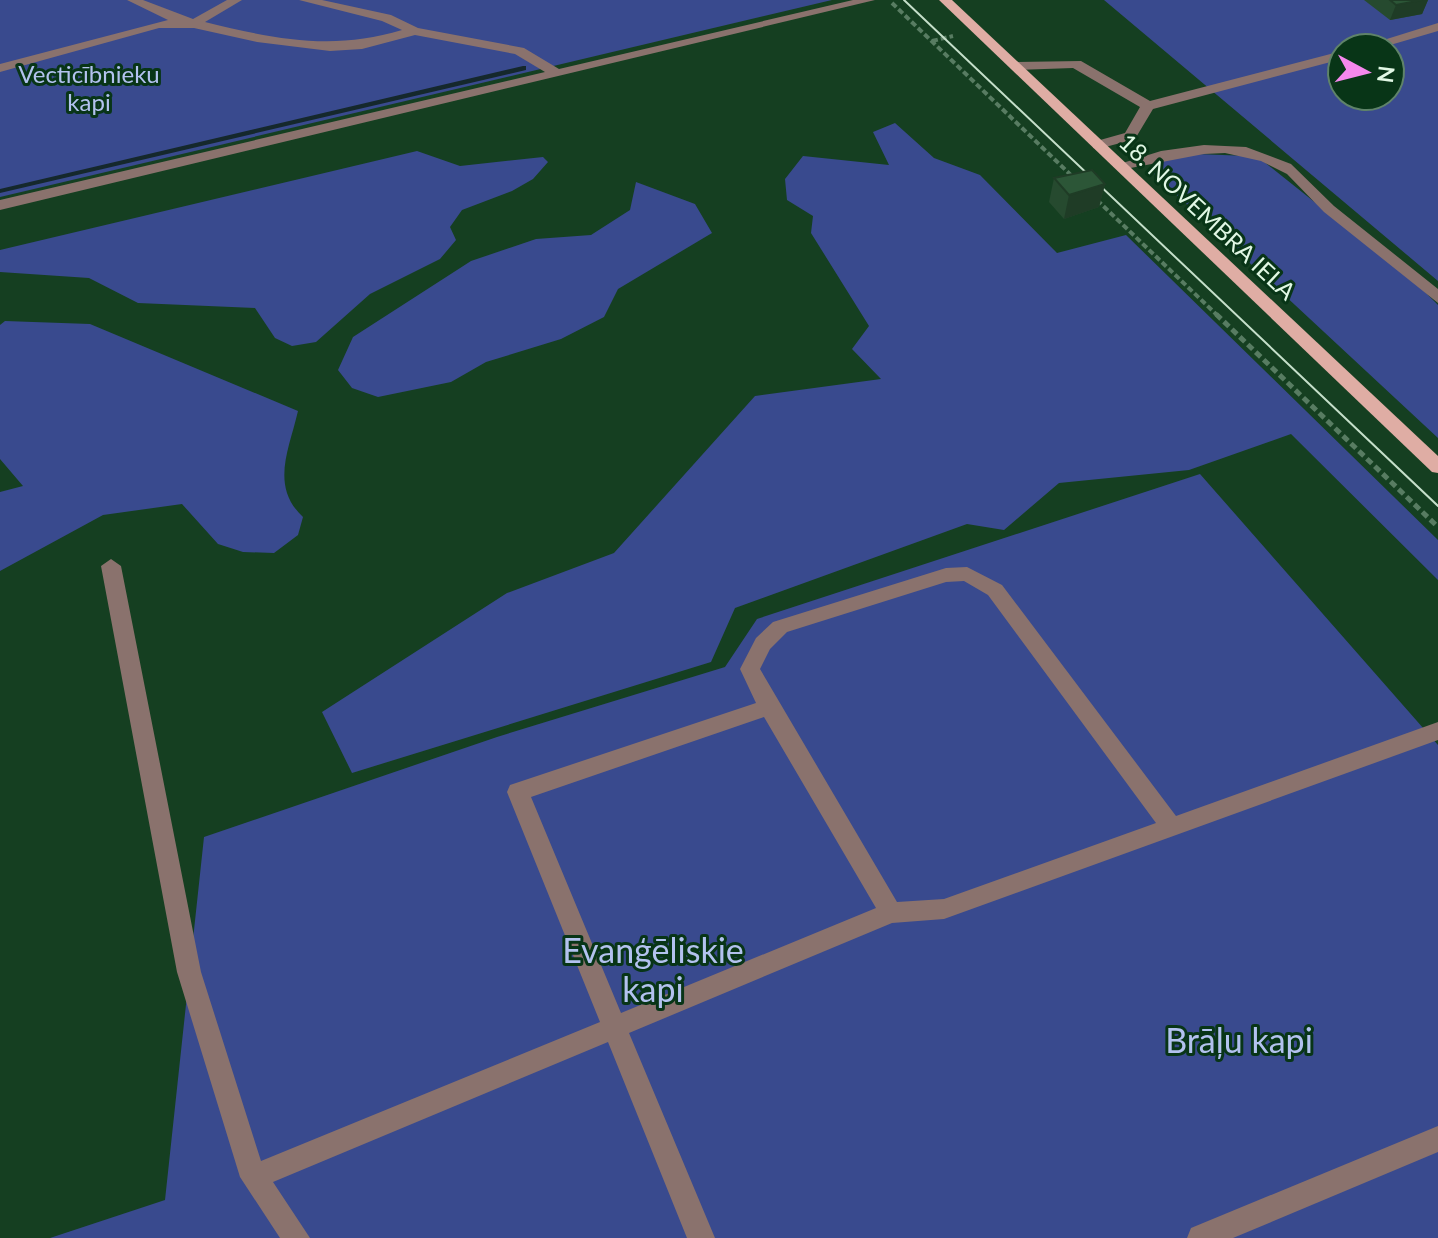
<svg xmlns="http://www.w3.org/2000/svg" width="1438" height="1238" font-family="Lato,sans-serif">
<rect width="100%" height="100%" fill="#153f21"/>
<g fill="#394a8e" fill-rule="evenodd">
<polygon points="0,0 832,0 0,197"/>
<path d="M1104,0H1438V281ZM1342,48H1390V96H1342Z"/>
<polygon points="895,123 934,158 980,175 1057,253 1126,235 1438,540 1438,580 1291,434 1189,470 1059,483 1004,530 967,524 735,608 711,662 352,773 322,712 507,593 614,553 755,396 881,379 852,349 869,326 811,233 813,216 787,200 785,179 803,156 889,165 873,132"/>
<polygon points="417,151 460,166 543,157 548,162 533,179 512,191 462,210 450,227 456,240 440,259 370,294 316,342 292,346 275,338 255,308 138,303 89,278 0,272 0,250"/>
<path d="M1197,154L1248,156L1263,161L1416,283L1438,305V438L1153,173C1161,156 1180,156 1197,154Z"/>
<polygon points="636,182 695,204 712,233 618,289 604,317 561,339 486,362 451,382 378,397 352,388 338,370 353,337 471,261 536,239 591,235 630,210"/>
<path d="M5,321L90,324L298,411C289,450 270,486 303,517L298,535L274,553L243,552L218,544L182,504L103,515L0,571V492L23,486L0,459V325Z"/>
<polygon points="1200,474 1438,745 1438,1238 50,1238 165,1200 204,837 497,737 725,667 757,619"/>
</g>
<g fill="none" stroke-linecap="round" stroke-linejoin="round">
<polygon fill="#15282c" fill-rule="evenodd" points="523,66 526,66 526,70 0,193 0,189"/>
<g stroke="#587c62" stroke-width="4" stroke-dasharray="6 3" stroke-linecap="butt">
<polyline points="892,3 1075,179"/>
<polyline points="932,41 953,36"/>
<polyline points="1097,200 1218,316"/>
</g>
<polyline stroke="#587c62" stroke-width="5" stroke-dasharray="7 4" stroke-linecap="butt" points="1216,314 1438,527"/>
<g fill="#8a726d" fill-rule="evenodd">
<path d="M127,0H143L193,19L227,0H242L205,22C274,39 333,51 402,30L382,21L299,0H322L391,15L418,28L524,48L559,69L853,0H875L0,210V200L545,72L515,54L415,35L362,49L330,51L257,42L194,28H159L0,72V64L168,20Z"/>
<polygon points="1438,23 1438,31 1380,48 1358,48"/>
<polygon points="1342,51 1342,59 1153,109 1135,139 1098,149 1093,148 1093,142 1125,133 1140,107 1073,68 1016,70 1009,66 1016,62 1081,61 1150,101"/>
<polygon points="1204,145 1246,147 1291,164 1334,206 1438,289 1438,303 1324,212 1287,174 1261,161 1225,153 1204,154 1120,170 1113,166 1161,151"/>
<path d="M111,559L121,566L201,972L261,1161L600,1022L507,792L510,785L756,703L740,669L756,638L773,622L946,568L967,567L1002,585L1176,816L1438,722V740L944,919L892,923L629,1033L715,1238H687L608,1042L273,1182L310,1238H280L240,1177L177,972L101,566ZM964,581L988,595L1156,823L944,899L897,902L760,669L770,649L787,632L946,582ZM764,717L876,908L621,1013L531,797Z"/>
<polygon points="1438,1126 1438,1152 1233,1238 1187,1238 1191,1228"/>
</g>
<polygon fill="#dfada4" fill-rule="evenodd" points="939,0 952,0 1438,456 1438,473 1432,472"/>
<polyline stroke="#c5dfca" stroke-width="2" points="904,0 1438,506"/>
</g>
<g fill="#264a2f">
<polygon points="1364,0 1428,0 1422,14 1390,20"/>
<polygon points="1054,178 1105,184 1099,207 1064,219 1049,202"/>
</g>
<g fill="#1f3c26">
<polygon points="1422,0 1428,0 1422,14 1390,20 1396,5"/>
<polygon points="1105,184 1099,207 1064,219 1069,195"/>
</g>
<g fill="#2c5637" stroke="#1f3c26" stroke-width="2">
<polygon points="1390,0 1422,0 1396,5"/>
<polygon points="1092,170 1105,184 1069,195 1054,178"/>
</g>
<g text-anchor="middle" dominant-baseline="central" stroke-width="6" stroke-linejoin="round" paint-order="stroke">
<g font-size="24" fill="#b3c2ef" stroke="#083517">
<text x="89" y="73">Vecticībnieku<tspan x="89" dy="28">kapi</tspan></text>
</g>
<g font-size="24" fill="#e1f8e5" stroke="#083517">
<text transform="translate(1208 216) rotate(43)">18. NOVEMBRA IELA</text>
</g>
<g font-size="34" fill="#b3c2ef" stroke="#083517">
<text x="653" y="949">Evanģēliskie<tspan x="653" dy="39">kapi</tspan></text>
<text x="1239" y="1039">Brāļu kapi</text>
</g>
</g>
<g transform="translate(1366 72) rotate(97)"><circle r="38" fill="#083517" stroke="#5f8369" stroke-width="2"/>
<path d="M0-6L14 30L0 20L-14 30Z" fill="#f688ed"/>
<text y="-12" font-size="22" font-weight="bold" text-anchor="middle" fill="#e1f8e5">N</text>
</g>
</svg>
